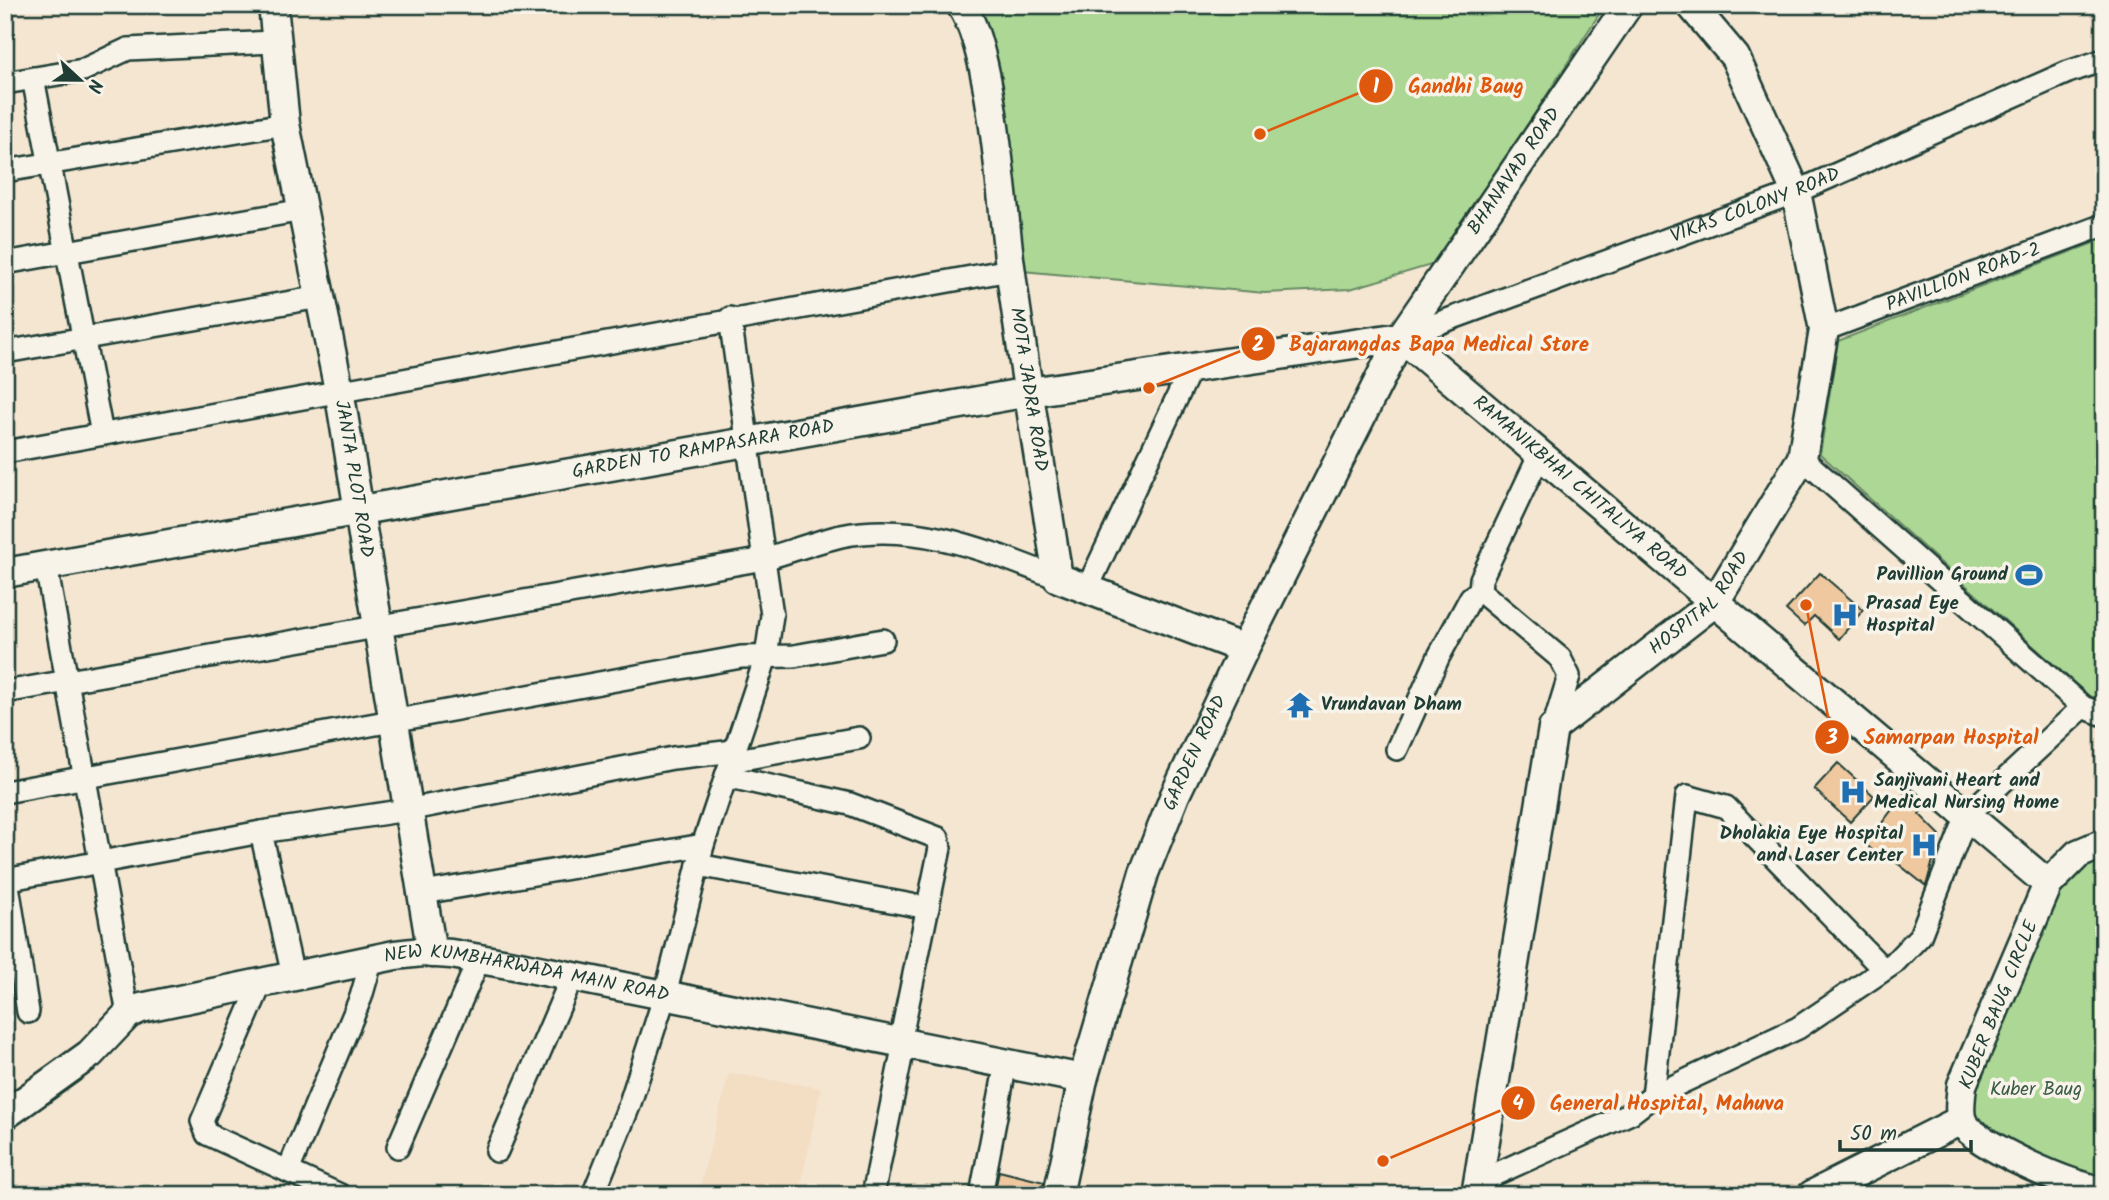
<svg xmlns="http://www.w3.org/2000/svg" width="2109" height="1200" font-family="Kalam,sans-serif">
<rect width="100%" height="100%" fill="#f5e6d2"/>
<filter id="ink" filterUnits="userSpaceOnUse"><feTurbulence type="fractalNoise" baseFrequency=".0143" numOctaves="2"/><feDisplacementMap in="SourceGraphic" scale="14" xChannelSelector="R" yChannelSelector="G"/><feConvolveMatrix kernelMatrix="1 2 1 2 8 2 1 2 1" color-interpolation-filters="sRGB"/></filter>
<g filter="url(#ink)">
<polygon fill="#f3ddc3" points="729,1073 821,1088 799,1195 698,1195"/>
<g fill="#add795" stroke="#668a64" stroke-width="2">
<polygon points="977,5 1605,5 1438,263 1350,289 1265,293 1022,271"/>
<polygon points="2104,239 2104,699 2090,697 1820,454 1838,341"/>
<polygon points="2104,846 2104,1189 1964,1121 2051,886"/>
</g>
<g fill="#efc89f" stroke="#1f3d34" stroke-width="2">
<polygon points="1820,573 1863,610 1839,639 1814,616 1804,626 1786,610"/>
<polygon points="1838,763 1874,796 1850,822 1814,789"/>
<polygon points="1904,794 1922,810 1919,814 1940,835 1926,886 1887,855 1882,861 1866,844"/>
<polygon points="999,1171 1044,1182 1041,1195 994,1195"/>
</g>
<g fill="none" stroke-linecap="round" stroke-linejoin="round">
<g stroke="#1f3d34" stroke-width="26">
<g id="street">
<polyline points="33,78 102,434"/>
<polyline points="5,83 83,70 128,49 274,42"/>
<polyline points="5,171 285,124"/>
<polyline points="5,263 303,210"/>
<path d="M730,318L764,559C789,552 815,542 841,536C919,521 987,551 1058,578"/>
<path id="s1" d="M1824,330L2104,225"/>
<path id="s2" d="M1401,337L1796,192L2068,72L2104,60"/>
<polyline points="5,352 320,297"/>
<polyline points="5,452 1010,270"/>
<polyline points="1540,454 1481,579 1480,591 1560,658 1569,676 1553,728"/>
<polyline points="46,566 128,1014"/>
<polyline points="1087,589 1191,368"/>
<polyline points="5,692 764,559 772,615 766,657 703,845 665,995 629,1106 593,1195"/>
<polyline points="2083,707 2104,715"/>
<polyline points="1397,749 1439,656 1471,597 1480,591"/>
<polyline points="731,761 859,738"/>
<polyline points="726,776 850,804 938,838 940,848 900,1042"/>
<polyline points="5,792 741,657 794,656 883,640"/>
<polyline points="261,832 293,976"/>
<polyline points="698,865 928,908"/>
<polyline points="7,879 28,1012"/>
<polyline points="5,880 261,832 407,810 673,758 734,751"/>
<polyline points="423,893 703,845"/>
<polyline points="261,983 202,1121 207,1134 340,1195"/>
<polyline points="1653,1096 1687,796 1726,807 1883,969"/>
<polyline points="398,1147 479,959"/>
<polyline points="497,1151 572,977"/>
<polyline points="288,1171 361,997 372,959"/>
<polyline points="1478,1182 1631,1113 1653,1096 1798,1028 1894,963 1920,936 1967,815 2083,707 1802,458"/>
<polyline points="873,1195 904,1043"/>
<polyline points="981,1195 1006,1063"/>
</g>
</g>
<g stroke="#1f3d34" stroke-width="33">
<g id="secondary">
<path id="s3" d="M273,5L285,124L339,390L432,953"/>
<path id="s4" d="M961,5C993,49 1002,207 1010,266C1024,371 1042,474 1058,578L1244,649"/>
<path id="s5" d="M1401,337L2048,884"/>
<path id="s6" d="M5,573L1029,392L1401,337"/>
<path d="M2104,843L2078,854L2048,884L1962,1085C1961,1096 1958,1114 1963,1123C1976,1145 2077,1190 2104,1191"/>
<path id="s7" d="M5,1115L90,1054L128,1014L141,1008L395,955L422,952L451,954L514,965L1083,1079"/>
<path id="s8" d="M1058,1195L1083,1079L1144,873L1175,795L1244,649L1401,337L1628,5"/>
<path id="s9" d="M1476,1195L1553,728L1715,602L1802,458L1824,330L1796,192L1735,57L1691,5"/>
<polyline points="1812,1195 1961,1120"/>
</g>
</g>
<use href="#street" stroke="#f7f3e8" stroke-width="21"/>
<use href="#secondary" stroke="#f7f3e8" stroke-width="28"/>
</g>
</g>
<defs>
<g id="stadium-bare" transform="scale(2.1)"><path d="M0-5a6.5 5 0 1 0 0 10a6.5 5 0 1 0 0-10ZM-3.5-1.8h7v3.6h-7Z" fill="#1f6fb2" stroke="#f7f3e8" stroke-width="2.5" paint-order="stroke"/></g>
<g id="hospital-bare" transform="scale(2.1)"><path d="M-5-5h3v3.5h4V-5h3V5h-3V1.5h-4V5h-3Z" fill="#1f6fb2" stroke="#f7f3e8" stroke-width="2.5" paint-order="stroke"/></g>
<g id="temple-bare" transform="scale(2.1)"><path d="M0-6L5-2H3V0L6.5 2.5H4V6H1.5V3h-3V6H-4V2.5H-6.5L-3 0V-2H-5Z" fill="#1f6fb2" stroke="#f7f3e8" stroke-width="2.5" paint-order="stroke"/></g>
</defs>
<g fill-rule="evenodd">
<use href="#stadium-bare" x="2029" y="575"/>
<use href="#hospital-bare" x="1845" y="615"/>
<use href="#temple-bare" x="1300" y="705"/>
<use href="#hospital-bare" x="1853" y="792"/>
<use href="#hospital-bare" x="1924" y="845"/>
</g>
<g text-anchor="middle" dominant-baseline="central" stroke-width="7" stroke-linejoin="round" paint-order="stroke">
<g font-size="19" fill="#1f3d34" stroke="#f7f3e8">
<text stroke="none"><textPath href="#s8" startOffset="1129">BHANAVAD ROAD</textPath></text>
<text stroke="none"><textPath href="#s2" startOffset="378">VIKAS COLONY ROAD</textPath></text>
<text stroke="none"><textPath href="#s1" startOffset="149">PAVILLION ROAD-2</textPath></text>
<text stroke="none"><textPath href="#s4" startOffset="392">MOTA JADRA ROAD</textPath></text>
<text stroke="none"><textPath href="#s6" startOffset="709">GARDEN TO RAMPASARA ROAD</textPath></text>
<text stroke="none"><textPath href="#s3" startOffset="481">JANTA PLOT ROAD</textPath></text>
<text stroke="none"><textPath href="#s5" startOffset="234">RAMANIKBHAI CHITALIYA ROAD</textPath></text>
<text stroke="none"><textPath href="#s9" startOffset="667">HOSPITAL ROAD</textPath></text>
<text stroke="none"><textPath href="#s8" startOffset="464">GARDEN ROAD</textPath></text>
<text stroke="none"><textPath href="#s7" startOffset="567">NEW KUMBHARWADA MAIN ROAD</textPath></text>
<text transform="translate(1999 1005) rotate(-68)">KUBER BAUG CIRCLE</text>
</g>
<g font-size="19" font-weight="bold" fill="#1f3d34" stroke="#f7f3e8" text-anchor="start">
<text x="2008" y="575" text-anchor="end">Pavillion Ground</text>
<text x="1866" y="604">Prasad Eye<tspan x="1866" dy="22">Hospital</tspan></text>
<text x="1321" y="705">Vrundavan Dham</text>
<text x="1874" y="781">Sanjivani Heart and<tspan x="1874" dy="22">Medical Nursing Home</tspan></text>
<text x="1903" y="834" text-anchor="end">Dholakia Eye Hospital<tspan x="1903" dy="22">and Laser Center</tspan></text>
</g>
<g font-size="19" fill="#3b5c47" stroke="#f7f3e8">
<text x="2036" y="1090">Kuber Baug</text>
</g>
</g>
<path fill="none" stroke="#de580e" stroke-width="2.5" d="M1260 134L1376 86M1149 388L1258 344M1806 605L1832 737M1383 1161L1518 1103"/>
<g fill="#de580e" stroke="#f7f3e8" stroke-width="2.5">
<circle cx="1260" cy="134" r="7"/>
<circle cx="1149" cy="388" r="7"/>
<circle cx="1806" cy="605" r="7"/>
<circle cx="1383" cy="1161" r="7"/>
<circle cx="1376" cy="86" r="18"/>
<circle cx="1258" cy="344" r="18"/>
<circle cx="1832" cy="737" r="18"/>
<circle cx="1518" cy="1103" r="18"/>
</g>
<g font-size="21" text-anchor="middle" font-weight="bold" fill="#fff">
<text x="1376" y="93">1</text>
<text x="1258" y="351">2</text>
<text x="1832" y="744">3</text>
<text x="1518" y="1110">4</text>
</g>
<g font-size="21" text-anchor="middle" font-weight="bold" fill="#de580e" stroke="#f7f3e8" stroke-width="7" stroke-linejoin="round" paint-order="stroke">
<text x="1466" y="93">Gandhi Baug</text>
<text x="1439" y="351">Bajarangdas Bapa Medical Store</text>
<text x="1951" y="744">Samarpan Hospital</text>
<text x="1667" y="1110">General Hospital, Mahuva</text>
</g>
<rect width="2109" height="1200" fill="none" stroke="#f7f3e8" stroke-width="28"/>
<rect x="14" y="14" width="2081" height="1172" fill="none" stroke="#1f3d34" stroke-width="2.5" filter="url(#ink)"/>
<g transform="translate(80 80) rotate(112)" stroke="#f7f3e8" stroke-width="5" paint-order="stroke">
<path d="M0-5L12 26L0 18L-12 26Z" fill="#1f3d34"/>
<text y="-10" font-size="19" font-weight="bold" text-anchor="middle" fill="#1f3d34">N</text>
</g>
<path d="M1840 1140v10h131v-10" fill="none" stroke="#1f3d34" stroke-width="3.5"/>
<text x="1850" y="1140" font-size="21" fill="#1f3d34" stroke="#f7f3e8" stroke-width="5" paint-order="stroke">50 m</text>
</svg>
